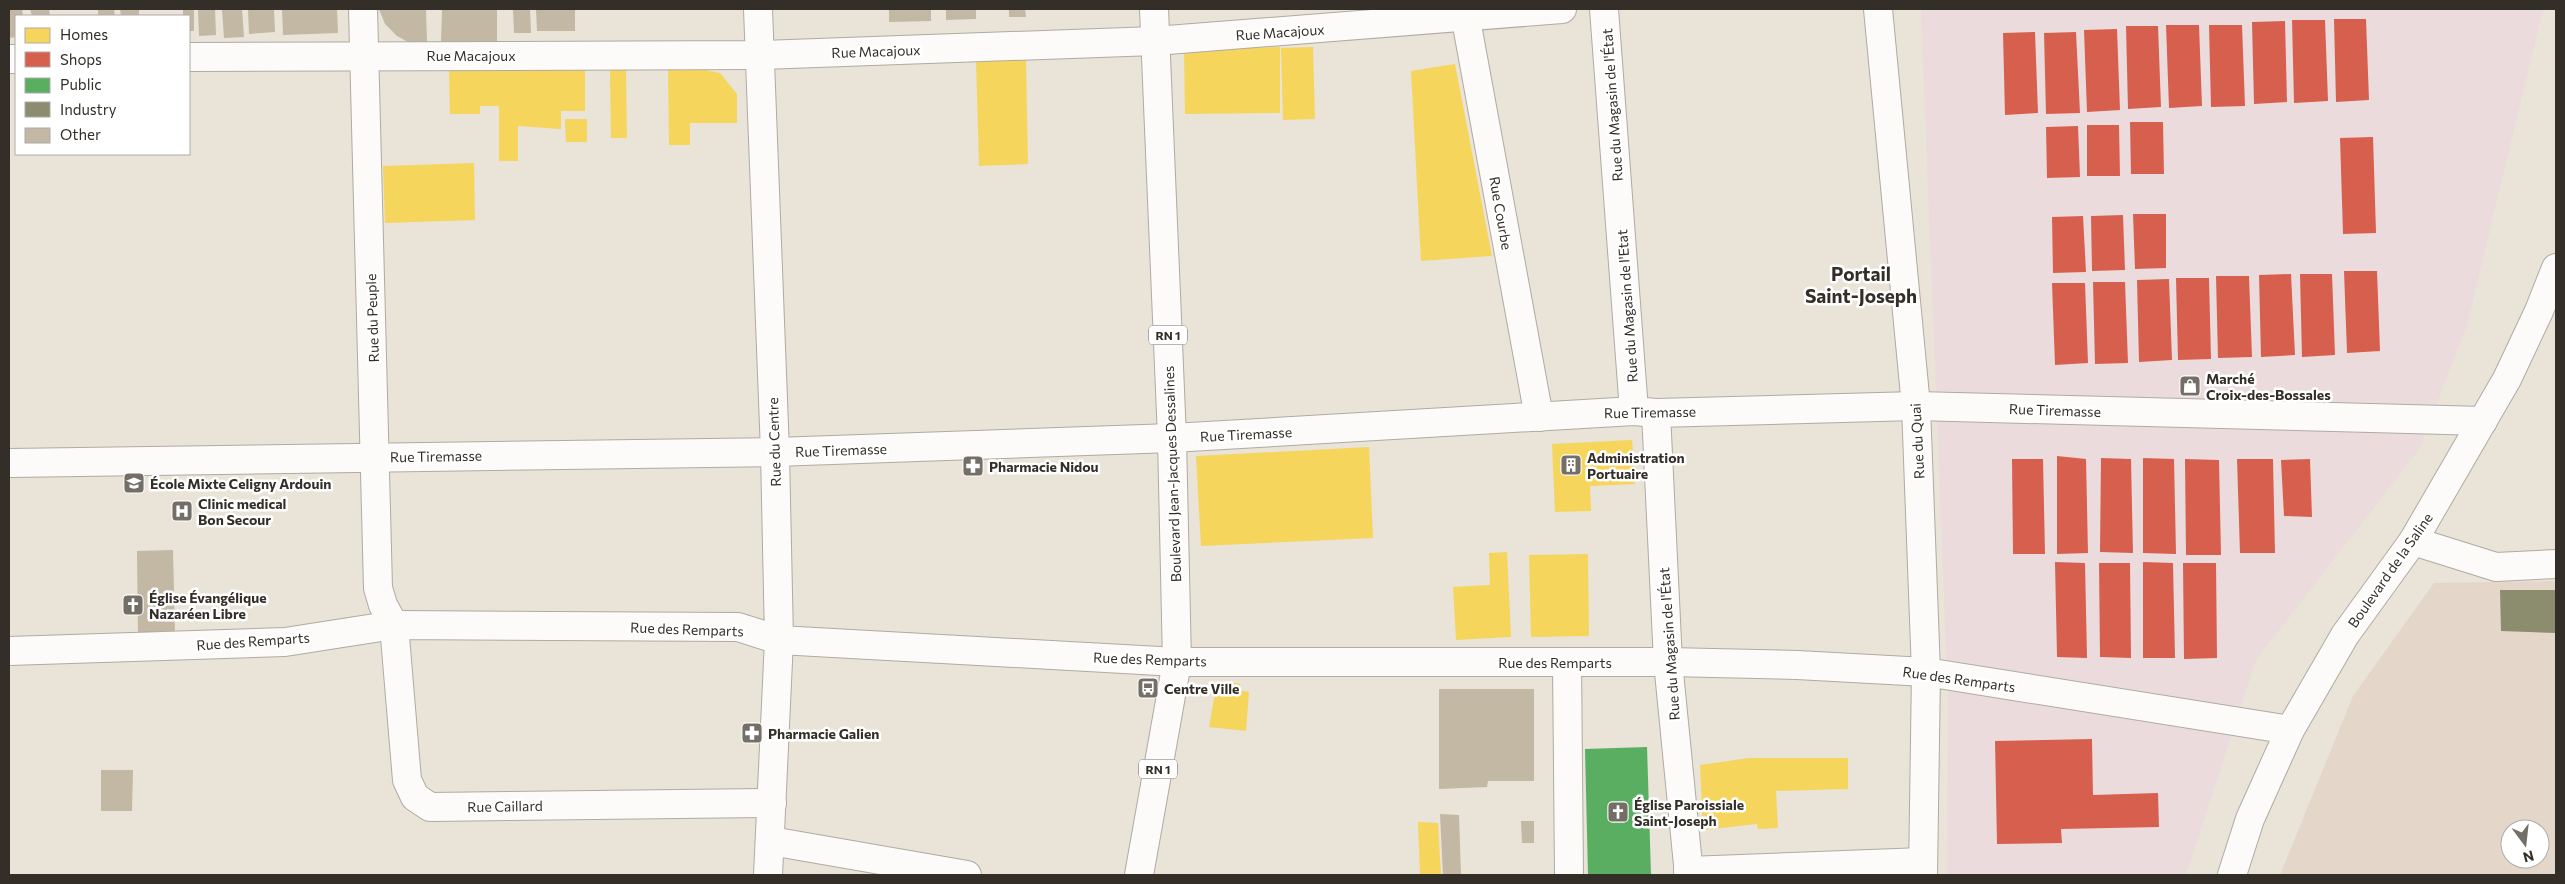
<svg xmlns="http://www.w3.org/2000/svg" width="2565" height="884" font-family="Commissioner,sans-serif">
<rect width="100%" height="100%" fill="#e9e3d8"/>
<polygon fill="#ecdbdc" points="1921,9 2543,9 2467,325 2420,448 2256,660 2186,875 1947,875 1948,695"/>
<path fill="#e5d6ca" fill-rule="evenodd" d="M2556,581V875H2280L2353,696L2434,583ZM2510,829H2540V859H2510Z"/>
<g fill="#f6d55c">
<polygon points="1280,47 1280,113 1185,114 1184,49"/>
<polygon points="1313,47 1315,119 1283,120 1281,48"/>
<polygon points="1026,59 1028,164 979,166 976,60"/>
<polygon points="1455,64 1492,256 1421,261 1411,71"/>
<polygon points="690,67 720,73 737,94 737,123 690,123 690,145 669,145 668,68"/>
<polygon points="585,68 585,111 561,111 561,129 518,126 518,161 499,161 499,106 480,106 480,114 450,114 449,70"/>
<polygon points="610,69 626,69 627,138 611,138"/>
<polygon points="565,119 587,119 587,142 566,142"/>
<polygon points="474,163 475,220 385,223 383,166"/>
<polygon points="1632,440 1635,484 1590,486 1591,511 1555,512 1552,444"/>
<polygon points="1369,447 1373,538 1201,546 1196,456"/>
<polygon points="1507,552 1511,637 1456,640 1453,587 1490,585 1489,553"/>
<polygon points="1588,554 1589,636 1531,637 1529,555"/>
<polygon points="1227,681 1240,684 1239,690 1249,692 1246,731 1209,727 1216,687 1225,688"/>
<polygon points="1749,758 1848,758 1848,789 1776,791 1778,828 1758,829 1757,824 1703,830 1700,765"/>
<polygon points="1418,822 1438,823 1441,875 1420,875"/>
</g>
<g fill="#d6604d">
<polygon points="2334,19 2366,19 2369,100 2336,102"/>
<polygon points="2292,20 2325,20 2328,101 2294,103"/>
<polygon points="2285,21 2287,102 2254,104 2252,22"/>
<polygon points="2166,25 2199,25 2202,106 2169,108"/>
<polygon points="2209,25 2242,25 2245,106 2211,107"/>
<polygon points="2126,26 2158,26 2161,107 2128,109"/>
<polygon points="2117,29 2120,110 2087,112 2084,30"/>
<polygon points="2035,32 2038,113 2005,115 2003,33"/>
<polygon points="2076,32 2080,113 2046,114 2044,33"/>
<polygon points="2130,122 2163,122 2164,174 2131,174"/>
<polygon points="2087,125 2119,125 2120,176 2087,176"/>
<polygon points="2078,126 2080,177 2047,178 2046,127"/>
<polygon points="2373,137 2376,233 2343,234 2340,138"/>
<polygon points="2133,214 2166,214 2166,268 2135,269"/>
<polygon points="2123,215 2125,270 2092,271 2091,216"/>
<polygon points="2083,216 2086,272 2053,273 2052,217"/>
<polygon points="2344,271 2377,271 2380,351 2347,353"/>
<polygon points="2291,274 2295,355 2261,357 2259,275"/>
<polygon points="2300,274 2332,274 2335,355 2302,357"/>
<polygon points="2216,276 2249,276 2252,357 2218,358"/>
<polygon points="2176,278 2209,278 2211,359 2178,360"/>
<polygon points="2169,279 2172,360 2139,362 2137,280"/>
<polygon points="2093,282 2125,282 2128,363 2095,364"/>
<polygon points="2052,283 2085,283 2088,363 2055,365"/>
<polygon points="2057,456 2086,459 2088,553 2057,554"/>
<polygon points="2101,458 2131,459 2133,553 2100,552"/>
<polygon points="2143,458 2174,459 2176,554 2143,553"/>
<polygon points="2012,459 2043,459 2045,554 2013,554"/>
<polygon points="2185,459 2219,460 2221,555 2186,555"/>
<polygon points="2237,459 2273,459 2275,553 2240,553"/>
<polygon points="2310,459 2312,517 2284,516 2281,460"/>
<polygon points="2055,562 2085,563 2087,658 2057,657"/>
<polygon points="2143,562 2173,563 2175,658 2143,658"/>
<polygon points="2099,563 2130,563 2131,658 2100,657"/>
<polygon points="2183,563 2216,563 2217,658 2184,659"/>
<polygon points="2092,739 2093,795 2158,793 2159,827 2061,829 2062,843 1997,844 1995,741"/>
</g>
<polygon fill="#5aae61" points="1647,747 1651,875 1588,875 1585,749"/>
<polygon fill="#8c8c6e" points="2500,590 2556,590 2556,633 2501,631"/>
<g fill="#c2b8a3">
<polygon points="9,9 22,9 23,16 16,16 16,37 9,38"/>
<polygon points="30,9 49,9 50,16 32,16"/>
<polygon points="98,9 114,9 115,16 98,16"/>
<polygon points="120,9 139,9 139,16 121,16"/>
<polygon points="183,9 194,9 194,31 189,31 189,16 183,16"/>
<polygon points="198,9 215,9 216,35 199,36"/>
<polygon points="222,9 242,9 244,37 224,38"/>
<polygon points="248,9 274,9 275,32 249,34"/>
<polygon points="282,9 337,9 338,33 283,35"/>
<polygon points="379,9 426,9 427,42 410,43 397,36 385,24"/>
<polygon points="442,9 497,9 497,43 441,43"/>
<polygon points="513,9 530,9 531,33 514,33"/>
<polygon points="536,9 575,9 575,31 537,31"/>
<polygon points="889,9 931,9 931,21 889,22"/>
<polygon points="946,9 976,9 976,19 946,20"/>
<polygon points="1009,9 1025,9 1026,17 1009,17"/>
<polygon points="173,550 175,636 138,637 137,551"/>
<polygon points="1439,689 1534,689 1534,781 1488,781 1487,787 1439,789"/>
<polygon points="101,770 133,770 132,811 101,811"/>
<polygon points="1440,814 1459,815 1461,875 1443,875"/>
<polygon points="1521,821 1534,821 1534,843 1522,843"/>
</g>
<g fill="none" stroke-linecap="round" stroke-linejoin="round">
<g stroke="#afaba3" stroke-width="30">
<g id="minor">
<polyline points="363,9 378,588 383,605 394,625 407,780 415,797 430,807 772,803"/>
<polyline points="758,9 775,452 779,640 768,875"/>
<polyline points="1464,9 1539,417"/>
<polyline points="1604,9 1634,411"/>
<polyline points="1878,9 1916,406 1926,672 1923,875"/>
<polyline points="189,57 760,55 1155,41 1562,9"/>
<polyline points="9,59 16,59"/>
<polyline points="1656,413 1668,662 1689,875"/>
<polyline points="9,463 775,452 1172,438 1634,411 1656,413 1916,406 2483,421"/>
<polyline points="2413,541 2496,567 2556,564"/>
<polyline points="9,651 285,642 394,625 738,627 779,640 1177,662 1668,662 1797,665 1926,672 2290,730"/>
<polyline points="1567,662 1569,875"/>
<polyline points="771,841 967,875"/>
<polyline points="1688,871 1923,862"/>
</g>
</g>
<g stroke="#afaba3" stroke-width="30">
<g id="major">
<polyline points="1139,875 1177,662 1172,438 1154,9"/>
<polyline points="2232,875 2250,819 2290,730 2345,635 2413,541 2507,379 2539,311 2556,268"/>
</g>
</g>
<use href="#minor" stroke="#fcfbf9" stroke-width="28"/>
<use href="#major" stroke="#fcfbf9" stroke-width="28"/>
</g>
<defs>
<g id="shop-square" transform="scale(1.125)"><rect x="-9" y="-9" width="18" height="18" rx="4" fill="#736e66" stroke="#fff"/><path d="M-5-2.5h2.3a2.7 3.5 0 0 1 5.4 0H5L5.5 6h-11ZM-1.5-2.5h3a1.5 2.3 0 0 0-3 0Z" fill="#fff"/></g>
<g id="building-square" transform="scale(1.125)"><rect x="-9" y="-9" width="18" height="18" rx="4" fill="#736e66" stroke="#fff"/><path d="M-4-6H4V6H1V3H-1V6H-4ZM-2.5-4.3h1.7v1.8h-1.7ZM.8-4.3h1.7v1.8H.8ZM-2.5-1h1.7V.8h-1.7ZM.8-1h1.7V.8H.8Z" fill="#fff"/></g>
<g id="pharmacy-square" transform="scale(1.125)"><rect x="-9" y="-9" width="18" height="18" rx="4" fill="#736e66" stroke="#fff"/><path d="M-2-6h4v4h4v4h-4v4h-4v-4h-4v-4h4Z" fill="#fff"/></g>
<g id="school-square" transform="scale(1.125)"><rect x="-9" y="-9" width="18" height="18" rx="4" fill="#736e66" stroke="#fff"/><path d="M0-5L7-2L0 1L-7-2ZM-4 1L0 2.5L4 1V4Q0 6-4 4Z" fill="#fff"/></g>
<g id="hospital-square" transform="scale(1.125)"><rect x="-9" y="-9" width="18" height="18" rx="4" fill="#736e66" stroke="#fff"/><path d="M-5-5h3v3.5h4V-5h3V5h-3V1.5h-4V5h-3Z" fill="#fff"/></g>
<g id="church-square" transform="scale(1.125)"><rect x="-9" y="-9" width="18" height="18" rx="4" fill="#736e66" stroke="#fff"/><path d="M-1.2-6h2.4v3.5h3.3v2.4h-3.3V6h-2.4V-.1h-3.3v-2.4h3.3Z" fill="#fff"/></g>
<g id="bus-square" transform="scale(1.125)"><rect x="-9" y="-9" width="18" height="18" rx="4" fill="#736e66" stroke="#fff"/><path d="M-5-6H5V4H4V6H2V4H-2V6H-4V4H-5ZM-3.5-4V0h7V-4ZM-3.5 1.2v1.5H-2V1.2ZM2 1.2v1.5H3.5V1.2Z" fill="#fff"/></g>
</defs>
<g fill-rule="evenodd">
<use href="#shop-square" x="2190" y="386"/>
<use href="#building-square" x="1571" y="465"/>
<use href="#pharmacy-square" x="973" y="466"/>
<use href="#school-square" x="134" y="483"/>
<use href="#hospital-square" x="182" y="511"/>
<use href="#church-square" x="133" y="605"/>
<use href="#bus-square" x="1148" y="688"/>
<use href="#pharmacy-square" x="752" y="733"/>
<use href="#church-square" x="1618" y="812"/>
</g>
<g text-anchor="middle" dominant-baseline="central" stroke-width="5" stroke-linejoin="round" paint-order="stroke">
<g fill="#fff" stroke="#706d68" stroke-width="1">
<rect x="1149" y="325.5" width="38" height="19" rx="4"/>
<rect x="1139" y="759.5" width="38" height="19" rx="4"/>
</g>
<g font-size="12" font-weight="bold" fill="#332f28">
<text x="1168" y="335">RN 1</text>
<text x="1158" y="769">RN 1</text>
</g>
<g font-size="14" fill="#332f28" stroke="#fff">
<text transform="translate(1280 32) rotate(-4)">Rue Macajoux</text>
<text transform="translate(876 51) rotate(-2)">Rue Macajoux</text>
<text x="471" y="55">Rue Macajoux</text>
<text transform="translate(1612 105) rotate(-94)">Rue du Magasin de l'État</text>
<text transform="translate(1501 213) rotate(80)">Rue Courbe</text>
<text transform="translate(1627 306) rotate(-94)">Rue du Magasin de l'Etat</text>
<text transform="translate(372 318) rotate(-92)">Rue du Peuple</text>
<text transform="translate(2055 410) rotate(2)">Rue Tiremasse</text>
<text transform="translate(1650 412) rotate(-1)">Rue Tiremasse</text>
<text transform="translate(1246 434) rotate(-3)">Rue Tiremasse</text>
<text transform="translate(1917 441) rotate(-93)">Rue du Quai</text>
<text transform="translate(774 442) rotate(-92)">Rue du Centre</text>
<text transform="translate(841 450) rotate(-2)">Rue Tiremasse</text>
<text transform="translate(436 456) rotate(-1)">Rue Tiremasse</text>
<text transform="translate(1172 474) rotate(-92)">Boulevard Jean-Jacques Dessalines</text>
<text transform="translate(2390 570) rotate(-55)">Boulevard de la Saline</text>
<text transform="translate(687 629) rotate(2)">Rue des Remparts</text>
<text transform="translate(253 641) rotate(-4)">Rue des Remparts</text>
<text transform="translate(1669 644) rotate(-94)">Rue du Magasin de l'État</text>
<text transform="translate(1150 659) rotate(2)">Rue des Remparts</text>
<text x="1555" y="662">Rue des Remparts</text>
<text transform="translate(1959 679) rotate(8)">Rue des Remparts</text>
<text transform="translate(505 806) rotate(-1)">Rue Caillard</text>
</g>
<g font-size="14" font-weight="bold" fill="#332f28" stroke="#fff" text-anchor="start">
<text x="2206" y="378">Marché<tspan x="2206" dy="16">Croix-des-Bossales</tspan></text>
<text x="1587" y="457">Administration<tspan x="1587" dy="16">Portuaire</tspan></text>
<text x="989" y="466">Pharmacie Nidou</text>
<text x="150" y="483">École Mixte Celigny Ardouin</text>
<text x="198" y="503">Clinic medical<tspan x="198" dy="16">Bon Secour</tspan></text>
<text x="149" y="597">Église Évangélique<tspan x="149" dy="16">Nazaréen Libre</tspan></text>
<text x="1164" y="688">Centre Ville</text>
<text x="768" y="733">Pharmacie Galien</text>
<text x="1634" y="804">Église Paroissiale<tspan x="1634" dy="16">Saint-Joseph</tspan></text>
</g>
<g font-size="19" font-weight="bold" fill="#332f28" stroke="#fff">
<text x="1861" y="273">Portail<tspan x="1861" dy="22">Saint-Joseph</tspan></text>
</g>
</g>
<rect width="2565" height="884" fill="none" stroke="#332f28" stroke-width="20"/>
<rect x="15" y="15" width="175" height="140" fill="#ffffff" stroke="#adaca9"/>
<rect x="25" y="28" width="25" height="15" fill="#f6d55c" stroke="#adaca9"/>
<text x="60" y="40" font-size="15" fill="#332f28">Homes</text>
<rect x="25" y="52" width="25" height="15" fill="#d6604d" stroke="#adaca9"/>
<text x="60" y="65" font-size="15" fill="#332f28">Shops</text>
<rect x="25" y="78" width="25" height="15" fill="#5aae61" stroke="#adaca9"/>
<text x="60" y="90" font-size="15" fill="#332f28">Public</text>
<rect x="25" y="102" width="25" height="15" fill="#8c8c6e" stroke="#adaca9"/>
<text x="60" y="115" font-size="15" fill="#332f28">Industry</text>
<rect x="25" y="128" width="25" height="15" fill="#c2b8a3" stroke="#adaca9"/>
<text x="60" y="140" font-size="15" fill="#332f28">Other</text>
<g transform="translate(2525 844) rotate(165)"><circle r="24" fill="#ffffff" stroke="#adaca9"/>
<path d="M0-4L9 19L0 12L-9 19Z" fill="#736e66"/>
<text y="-8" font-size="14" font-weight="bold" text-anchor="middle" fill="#332f28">N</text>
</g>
</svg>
